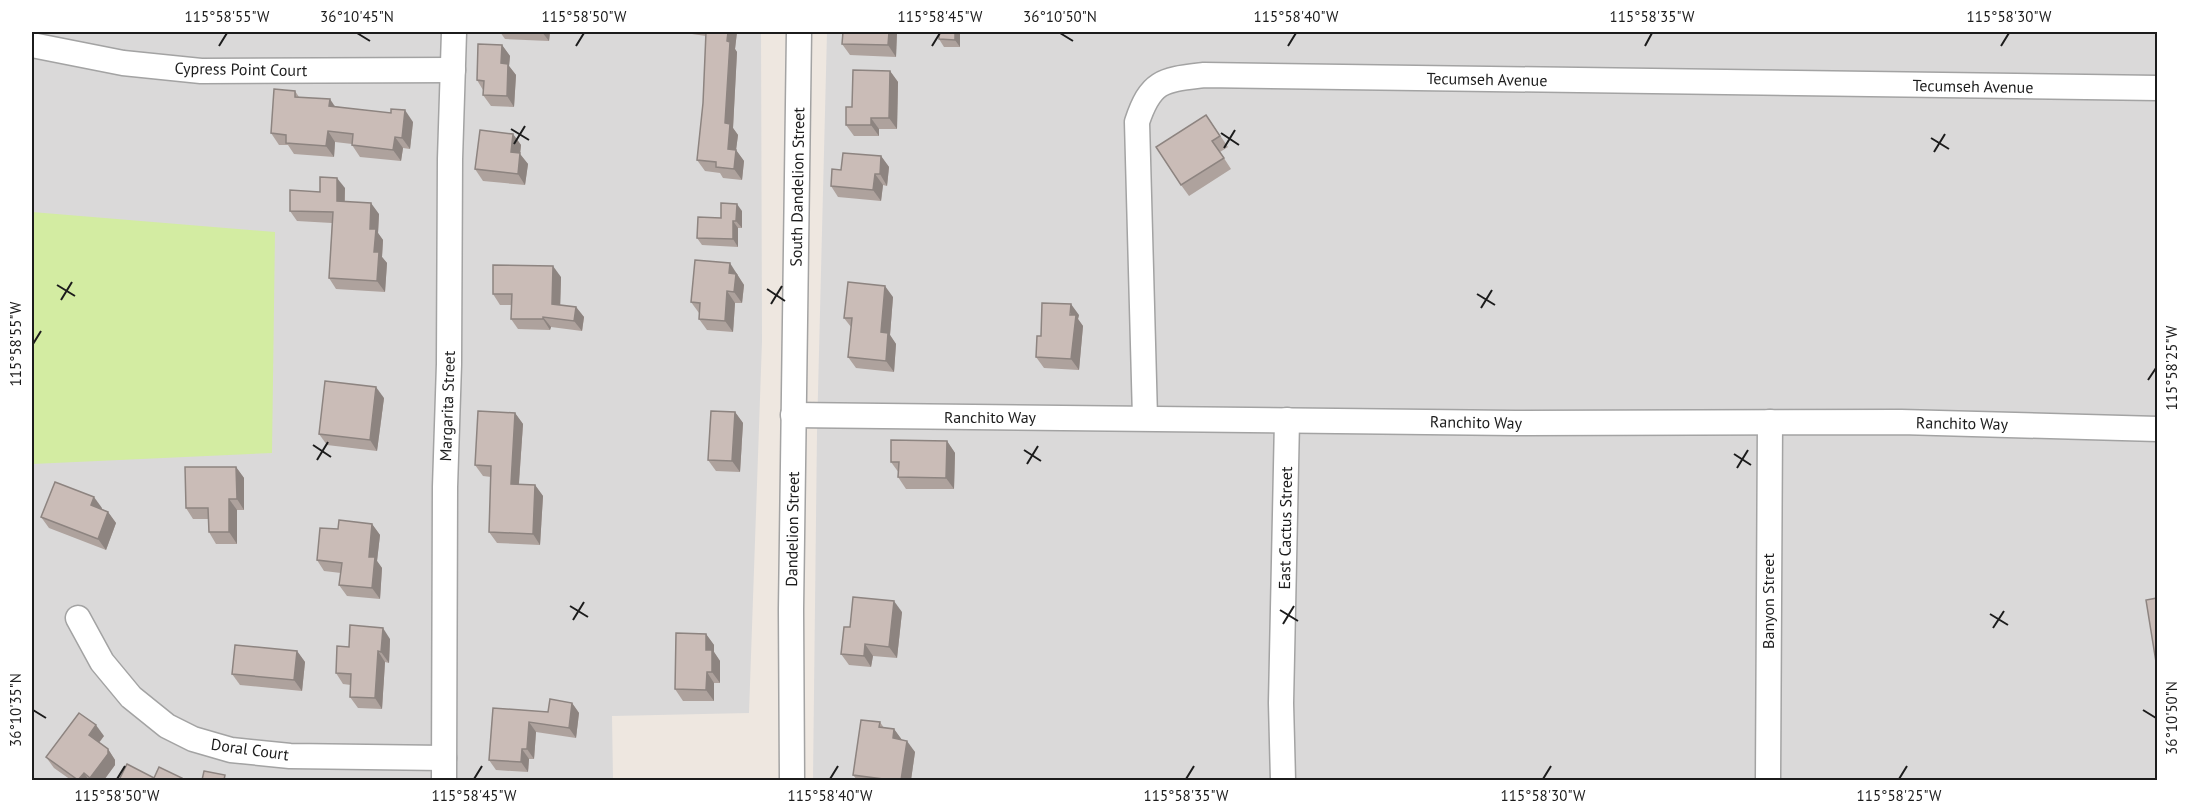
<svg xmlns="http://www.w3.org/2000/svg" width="2189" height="812" font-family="'PT Sans',sans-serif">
<rect width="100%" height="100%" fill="#eee7e0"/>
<g fill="#dad9d9">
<polygon points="32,32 761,32 762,341 749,713 612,716 613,780 32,780"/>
<polygon points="827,32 2157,32 2157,780 813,780 817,432"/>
</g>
<polygon fill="#d3eca2" points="32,212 275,232 272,453 32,464"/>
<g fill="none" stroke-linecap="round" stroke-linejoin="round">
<g stroke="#a3a3a3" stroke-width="27">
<g id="minor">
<polyline points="32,45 123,63 201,71 453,70"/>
<polyline points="793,415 1515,423 1901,422 2158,429"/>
<path d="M1145,418L1137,122C1151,80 1163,80 1204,75L2158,88"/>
<polyline points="78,618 102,662 131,697 167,726 193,739 231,750 290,756 444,758"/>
<polyline points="444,780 445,487 449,364 450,159 454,32"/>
<polyline points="792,780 791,610 799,32"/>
<polyline points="1283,780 1281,703 1287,420"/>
<polyline points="1768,780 1770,422"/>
</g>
</g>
<use href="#minor" stroke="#fff" stroke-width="24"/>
</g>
<g fill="#aea29d">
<polygon points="500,32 550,32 549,41 505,39"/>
<polygon points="690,32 737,32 735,49 737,52 733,128 738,135 736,150 744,161 742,180 723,178 720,173 705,171 697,160 703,103 706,36 692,34"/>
<polygon points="837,32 897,32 896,57 850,55 842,44 842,33 838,33"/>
<polygon points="939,32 960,32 960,47 944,47 939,39"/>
<polygon points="502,45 510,56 509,66 516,75 514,107 491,106 483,95 483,90 477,80"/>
<polygon points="890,71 898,82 897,129 879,129 879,136 854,136 846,125 852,107"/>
<polygon points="295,91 299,97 335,106 413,122 410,149 403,148 401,161 360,157 352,145 352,144 335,142 334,157 294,154 288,145 279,145 271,133"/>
<polygon points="1206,115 1228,147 1220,152 1231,169 1189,196 1181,185"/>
<polygon points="513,134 521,145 520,154 528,164 525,185 483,181 475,169"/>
<polygon points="881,156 889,167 887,186 883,185 881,201 838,197 831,186 841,170"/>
<polygon points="345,188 345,202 379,214 378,233 383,240 382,257 387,263 385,292 336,289 329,278 332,223 297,221 290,211 320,192"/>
<polygon points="742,211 742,228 738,228 738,247 702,245 697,238 721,218"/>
<polygon points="738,274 738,276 744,285 742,303 735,303 733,332 707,330 699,319 699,313 691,302"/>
<polygon points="561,277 560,305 576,307 584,317 582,331 551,327 550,330 518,329 511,319 512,305 500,305 493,294"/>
<polygon points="893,297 890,335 896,344 894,372 856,368 848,357 851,327 844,318"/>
<polygon points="1079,315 1078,319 1083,326 1079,370 1044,368 1036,357 1041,336"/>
<polygon points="384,398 377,451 327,445 319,434"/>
<polygon points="735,412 743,423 740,472 716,471 708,460"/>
<polygon points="515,413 523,424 519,484 535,485 543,496 540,545 497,543 489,532 491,477 483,476 475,465"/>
<polygon points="947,441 955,453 954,489 906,489 898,477 899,473 891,462"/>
<polygon points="236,467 244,478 244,510 237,510 237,544 216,544 209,532 208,519 193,519 186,508"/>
<polygon points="102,508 102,509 108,512 116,523 106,550 49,528 41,517"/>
<polygon points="372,524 380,535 377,561 382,568 380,599 347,596 339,585 341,573 324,571 317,560 338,529"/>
<polygon points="902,612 897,658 873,656 871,667 849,665 841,654 850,627"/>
<polygon points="706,634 714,645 714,652 720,661 720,683 714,683 714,701 683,701 675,689"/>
<polygon points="390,639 389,663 385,662 382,709 358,708 350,697 351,685 343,684 336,673 349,647"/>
<polygon points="297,651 305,662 302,691 240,685 232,674"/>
<polygon points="572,703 579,713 576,738 536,732 534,759 529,759 528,772 496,770 489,760 493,708 548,712"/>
<polygon points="880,722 884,728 894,729 902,740 915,752 911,780 857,780 853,775"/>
<polygon points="104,736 99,743 108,749 115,760 115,765 104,780 71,780 54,768 46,757"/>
</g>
<g fill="#8d8480">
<polygon points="542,32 550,32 549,41"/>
<polygon points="728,32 737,32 735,49 737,52 733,128 738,135 736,150 744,161 742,180 734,169 728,149 725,123"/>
<polygon points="889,32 897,32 896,57 888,45"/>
<polygon points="955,32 960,32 960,47 955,40"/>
<polygon points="502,45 510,56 509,66 516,75 514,107 507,96 501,63"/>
<polygon points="890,71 898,82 897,129 889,118"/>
<polygon points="330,99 338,111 329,106"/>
<polygon points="405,110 413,122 410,149 402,138"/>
<polygon points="871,118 879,129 879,136 871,125"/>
<polygon points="328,131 335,142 334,157 326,146"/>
<polygon points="513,134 521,145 520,154 528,164 525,185 518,174 511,152"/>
<polygon points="395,137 403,148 401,161 393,150"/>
<polygon points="881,156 889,167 887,186 880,174"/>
<polygon points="875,174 883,185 881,201 873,190"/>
<polygon points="337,178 345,188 344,212 337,201"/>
<polygon points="371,203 379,214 378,233 383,240 382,257 387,263 385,292 377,281 374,252 370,229"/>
<polygon points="737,204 742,211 742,228 736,221"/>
<polygon points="733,221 738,228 738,247 733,239"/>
<polygon points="730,263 744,285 742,303 734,292 729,273"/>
<polygon points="553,266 561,277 560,314 552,304"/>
<polygon points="885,286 893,297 890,335 896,344 894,372 886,361 881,332"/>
<polygon points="727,291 735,303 733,332 725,321"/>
<polygon points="1071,304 1079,315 1078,319 1083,326 1079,370 1071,359"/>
<polygon points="576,307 584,317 582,331 574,321"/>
<polygon points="543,317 551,327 550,330 543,319"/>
<polygon points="376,387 384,398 377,451 370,440"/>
<polygon points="735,412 743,423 740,472 732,461"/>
<polygon points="515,413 523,424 518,495 511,484"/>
<polygon points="947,441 955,453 954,489 946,478"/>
<polygon points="236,467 244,478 244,510 237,499"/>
<polygon points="535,485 543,496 540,545 533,534"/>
<polygon points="94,497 102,508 99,516 91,505"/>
<polygon points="229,499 237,510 237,544 229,532"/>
<polygon points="108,512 116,523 106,550 98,539"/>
<polygon points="372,524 380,535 377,561 382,568 380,599 372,588 369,557"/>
<polygon points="894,601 902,612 897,658 889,647"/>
<polygon points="383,628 390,639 389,663 381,652"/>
<polygon points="706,634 714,645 714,652 720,661 720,683 712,672 706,650"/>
<polygon points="865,644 873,656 871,667 864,656"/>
<polygon points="297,651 305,662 302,691 294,680"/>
<polygon points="378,651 385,662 382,709 375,698"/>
<polygon points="707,672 714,683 714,701 706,690"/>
<polygon points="572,703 579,713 576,738 569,728"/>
<polygon points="529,722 536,732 534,759 527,749"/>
<polygon points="96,725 104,736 96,746 89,735"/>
<polygon points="894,729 902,740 893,738"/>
<polygon points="907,741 915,752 911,780 901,780"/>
<polygon points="108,749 115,760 115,765 104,780 92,780 90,778"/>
<polygon points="522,749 529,759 528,772 521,762"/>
<polygon points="84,773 89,780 79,780"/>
</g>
<g fill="#cabcb7" stroke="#8d8480" stroke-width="1.5">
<polygon points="706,32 728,32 727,41 730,42 725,123 730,124 728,149 736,150 734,169 716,167 716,162 697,160 703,103"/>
<polygon points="843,32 889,32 888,45 842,44"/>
<polygon points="939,32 955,32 955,40 939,39"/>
<polygon points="478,44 502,45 501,63 508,64 507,96 483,95 484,81 477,80"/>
<polygon points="853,70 890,71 889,118 871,118 871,125 846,125 846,107 852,107"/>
<polygon points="274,89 295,91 295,97 330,99 329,106 391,113 391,109 405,110 402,138 395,137 393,150 352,145 353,134 328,131 326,146 286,143 286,135 271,133"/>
<polygon points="1206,115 1220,136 1212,141 1224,158 1181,185 1156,147"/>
<polygon points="480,130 513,134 511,152 520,153 518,174 475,169"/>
<polygon points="843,153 881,156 880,174 875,174 873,190 831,186 832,169 841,170"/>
<polygon points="320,177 337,178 337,201 371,203 370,229 376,229 374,252 379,252 377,281 329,278 333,212 290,211 290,190 320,192"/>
<polygon points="721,203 737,204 736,221 733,221 733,239 697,238 698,217 721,218"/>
<polygon points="695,260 730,263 729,273 736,274 734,292 727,291 725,321 699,319 700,303 691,302"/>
<polygon points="493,265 553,266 552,304 576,307 574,321 543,317 543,319 511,319 512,294 493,294"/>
<polygon points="848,282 885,286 881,332 888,333 886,361 848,357 852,318 844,318"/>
<polygon points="1042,303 1071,304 1070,315 1076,315 1071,359 1036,357 1037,336 1041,336"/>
<polygon points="325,381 376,387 370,440 319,434"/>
<polygon points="478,411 515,413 511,484 535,485 533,534 489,532 491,466 475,465"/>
<polygon points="711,411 735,412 732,461 708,460"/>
<polygon points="891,440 947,441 946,478 898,477 899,462 891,462"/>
<polygon points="185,467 236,467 237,499 229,499 229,532 209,532 208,508 186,508"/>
<polygon points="55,482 94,497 91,505 108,512 98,539 41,517"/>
<polygon points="339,520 372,524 369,557 375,557 372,588 339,585 342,563 317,560 320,528 338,529"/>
<polygon points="853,597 894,601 889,647 865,644 864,656 841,654 844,627 850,627"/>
<polygon points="2157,598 2157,662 2156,662 2146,600"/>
<polygon points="350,625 383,628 381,652 378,651 375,698 350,697 351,674 336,673 337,646 349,647"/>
<polygon points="676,633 706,634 706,650 712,650 712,672 707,672 706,690 675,689"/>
<polygon points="235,645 297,651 294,680 232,674"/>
<polygon points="550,699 572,703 569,728 529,722 527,749 522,749 521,762 489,760 493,708 548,712"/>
<polygon points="79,713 96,725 89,735 108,749 108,754 90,778 84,773 78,780 46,757"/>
<polygon points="861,720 880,722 879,727 894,729 893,738 907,741 901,780 891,780 853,775"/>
<polygon points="127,764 154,778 159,767 182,778 181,780 119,780"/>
<polygon points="204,771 225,775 224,780 202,780"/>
</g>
<path fill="none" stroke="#1c1c1c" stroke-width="2" d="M357,33L370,41M1060,33L1073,41M219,46L227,33M576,46L584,33M932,46L940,33M1288,46L1296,33M1645,46L1652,33M2001,46L2009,33M511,129L529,140M1221,133L1239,145M1931,138L1949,149M514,144L525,126M1224,148L1235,130M1934,152L1945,134M57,285L75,296M767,289L785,301M1477,294L1495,305M61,300L72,282M771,304L782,286M1481,308L1492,290M33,344L41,331M2148,380L2156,368M313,445L331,457M1024,450L1041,461M1734,454L1751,465M317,460L328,442M1027,464L1038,446M1737,468L1748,450M570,606L588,617M1280,610L1298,621M1990,614L2008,625M573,620L584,602M1283,624L1294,606M1993,628L2004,611M33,710L46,718M2143,710L2156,718M117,779L125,766M474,779L482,766M830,779L838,766M1186,779L1194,766M1543,779L1551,766M1899,779L1907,766"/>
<g text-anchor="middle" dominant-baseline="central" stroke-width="6" stroke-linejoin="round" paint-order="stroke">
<g font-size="16" fill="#1c1c1c" stroke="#fff">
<text transform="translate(241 69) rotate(1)">Cypress Point Court</text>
<text transform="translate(1487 79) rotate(1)">Tecumseh Avenue</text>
<text transform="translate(1973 86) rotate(1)">Tecumseh Avenue</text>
<text transform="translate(797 187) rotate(-89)">South Dandelion Street</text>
<text transform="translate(447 406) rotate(-88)">Margarita Street</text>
<text x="990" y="417">Ranchito Way</text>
<text transform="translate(1476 422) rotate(1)">Ranchito Way</text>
<text transform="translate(1962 423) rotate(1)">Ranchito Way</text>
<text transform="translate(1285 528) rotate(-89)">East Cactus Street</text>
<text transform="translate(792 529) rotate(-89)">Dandelion Street</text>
<text transform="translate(1768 601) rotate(-90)">Banyon Street</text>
<text transform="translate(250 749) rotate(8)">Doral Court</text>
</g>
</g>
<rect width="2189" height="812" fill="none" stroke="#ffffff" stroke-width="66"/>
<rect x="33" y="33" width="2123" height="746" fill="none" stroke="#1c1c1c" stroke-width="2"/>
<g font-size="15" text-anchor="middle" fill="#1c1c1c">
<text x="227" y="22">115°58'55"W</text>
<text x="357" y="22">36°10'45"N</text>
<text x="584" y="22">115°58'50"W</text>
<text x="940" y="22">115°58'45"W</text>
<text x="1060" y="22">36°10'50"N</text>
<text x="1296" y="22">115°58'40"W</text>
<text x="1652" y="22">115°58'35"W</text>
<text x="2009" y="22">115°58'30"W</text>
<text transform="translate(16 344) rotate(-90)" y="5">115°58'55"W</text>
<text transform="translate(2172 368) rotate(-90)" y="5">115°58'25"W</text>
<text transform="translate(16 710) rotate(-90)" y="5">36°10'35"N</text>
<text transform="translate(2172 718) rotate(-90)" y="5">36°10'50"N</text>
<text x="117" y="801">115°58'50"W</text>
<text x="474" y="801">115°58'45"W</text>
<text x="830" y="801">115°58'40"W</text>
<text x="1186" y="801">115°58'35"W</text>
<text x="1543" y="801">115°58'30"W</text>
<text x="1899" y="801">115°58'25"W</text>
</g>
</svg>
